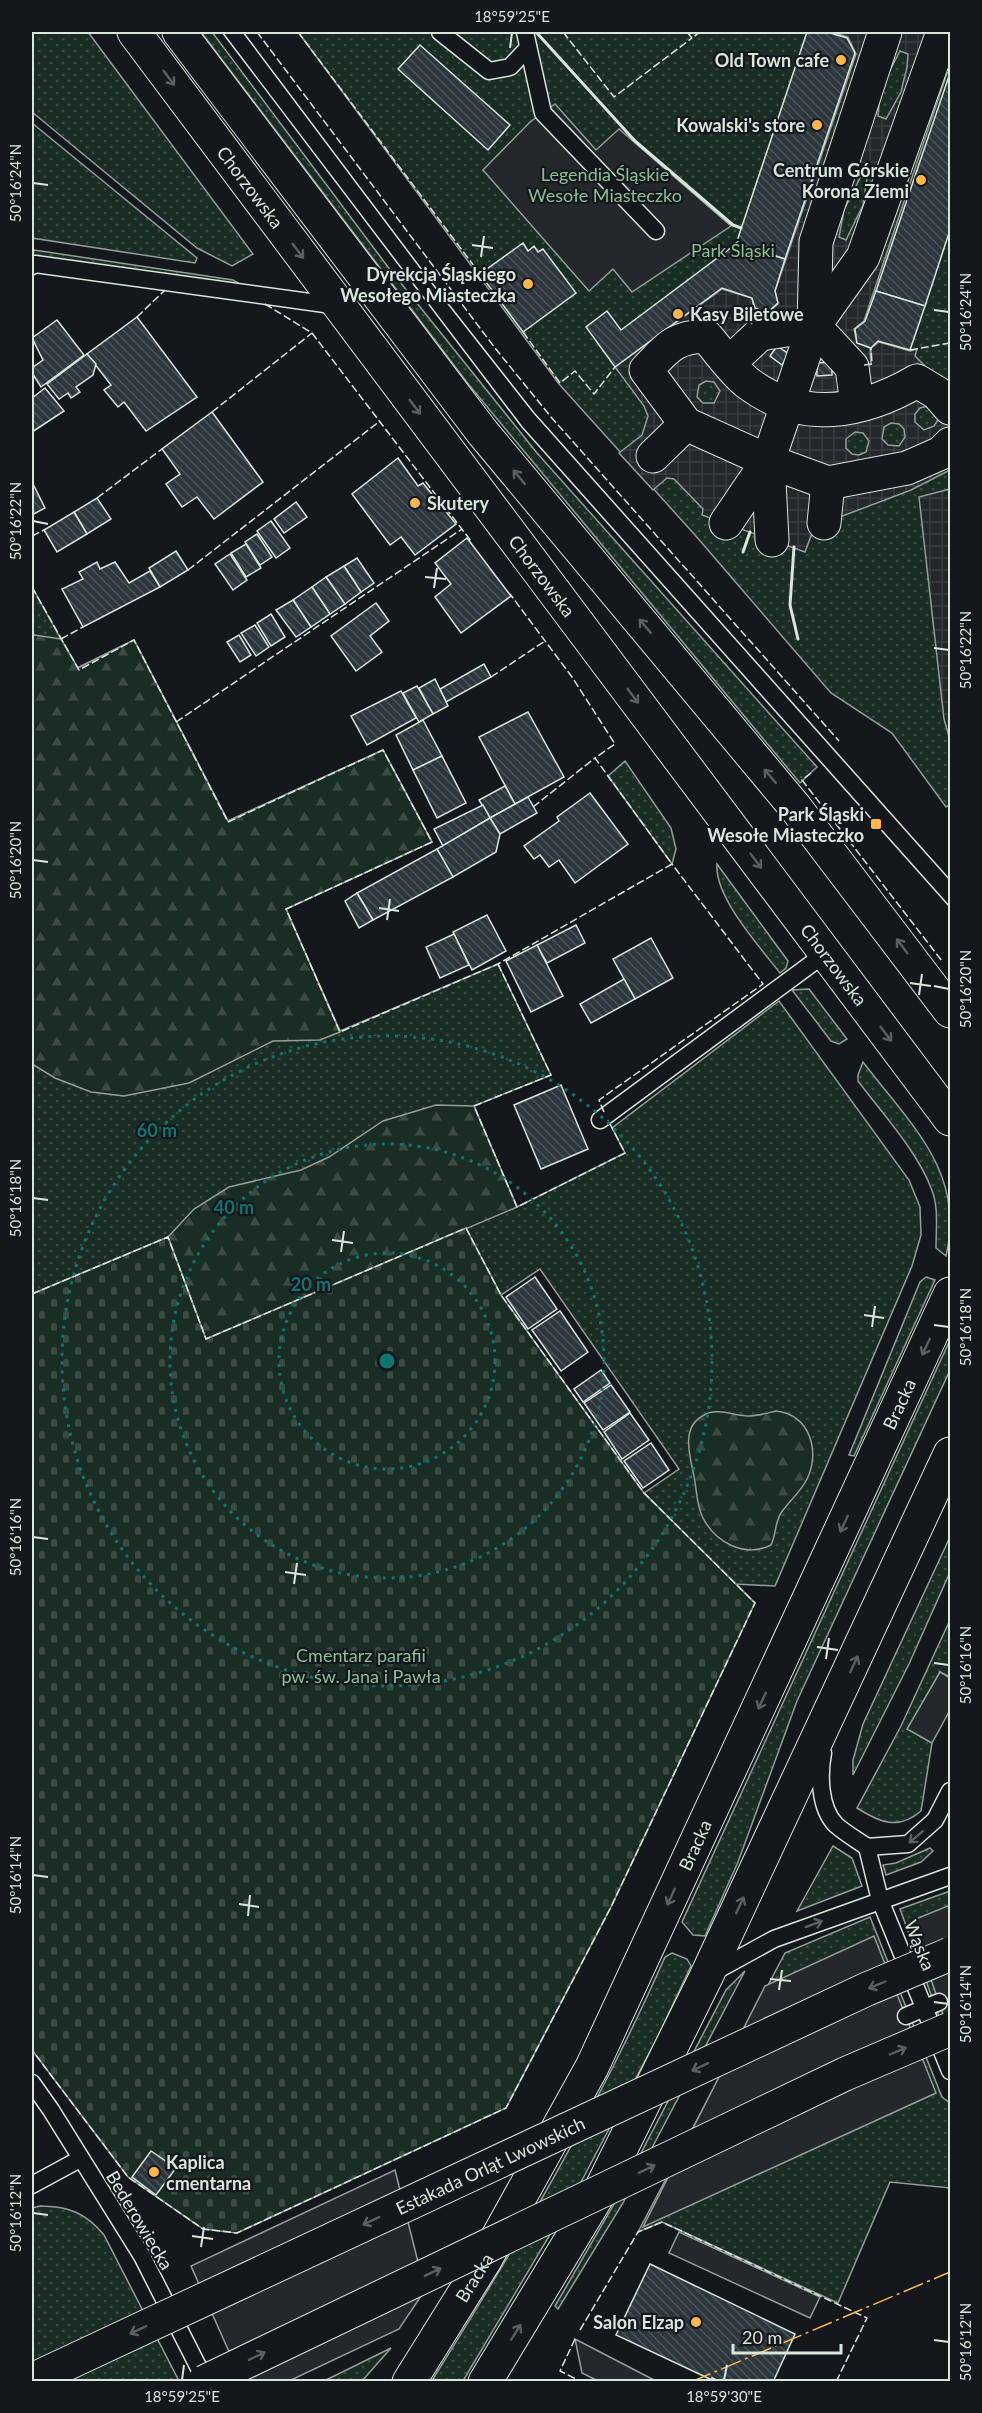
<svg xmlns="http://www.w3.org/2000/svg" width="982" height="2413" font-family="Lato,sans-serif">
<defs>
<pattern id="green-dots" width="8" height="8" patternUnits="userSpaceOnUse" patternTransform="scale(1.5)"><rect width="8" height="8" fill="#1a2d24"/><path d="M2 2h.1M6 6h.1" fill="none" stroke="#3b4b43" stroke-width="1.8" stroke-linecap="round"/></pattern>
<pattern id="forest-firs" width="22" height="20" patternUnits="userSpaceOnUse" patternTransform="scale(1.5)"><rect width="22" height="20" fill="#1a2d24"/><path d="M5 1l3.5 6h-7zM16 11l3.5 6h-7z" fill="#3b4b43"/></pattern>
<pattern id="cemetery-stones" width="16" height="16" patternUnits="userSpaceOnUse" patternTransform="scale(1.5)"><rect width="16" height="16" fill="#1a2d24"/><path d="M2 7V4a2 2 0 0 1 4 0v3zM10 15v-3a2 2 0 0 1 4 0v3z" fill="#3b4b43"/></pattern>
<pattern id="plaza-grid" width="8" height="8" patternUnits="userSpaceOnUse" patternTransform="scale(1.5)"><rect width="8" height="8" fill="#24282b"/><path d="M0 4h8M4 0v8" fill="none" stroke="#393d3f"/></pattern>
<pattern id="building-back-hatch" width="6" height="6" patternUnits="userSpaceOnUse" patternTransform="scale(1.5)"><rect width="6" height="6" fill="#2c363c"/><path d="M-1 5l2 2M0 0l6 6M5-1l2 2" fill="none" stroke="#4a5358"/></pattern>
</defs>
<rect width="100%" height="100%" fill="#14181c"/>
<g fill="url(#green-dots)" stroke="#939e99" stroke-width="1.5">
<polygon points="32,32 88,32 253,254 232,266 197,248 32,112"/>
<polygon points="201,32 212,32 388,267 537,453 817,767 800,783 469,385"/>
<polygon points="298,32 950,32 950,804 946,807 892,733 831,693 695,535 559,384"/>
<polygon points="32,123 197,258 195,263 32,238"/>
<polygon points="34,250 233,280 255,293 32,262"/>
<polygon points="32,587 77,668 134,640 228,821 383,750 432,842 286,909 340,1031 498,964 551,1075 474,1106 517,1207 625,1153 612,1128 779,1001 909,1180 920,1207 921,1235 912,1266 775,1586 735,1584 644,1493 679,1469 540,1269 501,1295 466,1229 206,1339 168,1237 32,1294"/>
<polygon points="625,761 671,828 676,849 672,864 608,776"/>
<path d="M717,864L788,961L786,968L780,973C760,947 714,897 717,864Z"/>
<polygon points="809,989 847,1039 839,1044 831,1041 792,990"/>
<path d="M863,1062C910,1124 966,1172 946,1256L936,1248C936,1228 939,1206 931,1188C917,1151 882,1113 858,1081V1075Z"/>
<polygon points="926,1277 935,1280 854,1456 849,1455 920,1282"/>
<polygon points="950,1340 950,1370 797,1701 738,1862 705,1936 693,1935 682,1922"/>
<polygon points="950,1537 950,1572 909,1664 853,1775 853,1760 863,1724"/>
<path d="M950,1620V1677L940,1672L908,1729L932,1743L921,1811C898,1831 879,1822 857,1808L901,1726Z"/>
<polygon points="833,1846 852,1858 862,1886 797,1911"/>
<polygon points="930,1848 933,1851 921,1862 886,1875 883,1865 896,1863"/>
<polygon points="950,1891 950,2047 900,1909"/>
<polygon points="870,1917 942,2097 950,2103 950,2188 890,2182 838,2303 662,2222 638,2232 785,1953"/>
<path d="M672,1953L687,1959L691,1966L657,2038L580,2184L463,2381L431,2382C517,2245 600,2105 665,1957Z"/>
<polygon points="745,1971 623,2203 558,2309 555,2306 617,2199 726,1990"/>
<path d="M40,2206C68,2206 86,2213 104,2235L179,2381H32V2208Z"/>
<polygon points="391,2348 362,2381 324,2381"/>
</g>
<g fill="url(#forest-firs)" stroke="#939e99" stroke-width="1.5">
<polygon points="34,635 61,639 78,668 134,640 228,821 383,750 432,842 286,909 340,1032 320,1040 273,1041 189,1083 124,1096 91,1092 55,1078 32,1064 32,637"/>
<polygon points="436,1105 474,1106 517,1207 206,1339 168,1237 194,1209 229,1187 301,1170 329,1157 383,1121"/>
<path d="M776,1411C809,1414 821,1451 807,1479C800,1493 789,1501 781,1513C775,1522 776,1535 771,1545C745,1558 716,1543 703,1518C697,1507 697,1494 695,1482C692,1461 678,1428 704,1415C717,1407 735,1416 749,1416C758,1416 767,1413 776,1411Z"/>
</g>
<polygon fill="url(#cemetery-stones)" stroke="#939e99" stroke-width="1.5" points="466,1228 501,1295 644,1493 755,1603 611,1907 506,2108 237,2233 203,2229 128,2177 32,2050 32,1294 168,1237 206,1339"/>
<g fill="#24282b" stroke="#939e99" stroke-width="1.5">
<polygon points="555,104 596,150 619,129 731,226 632,292 613,269 589,291 483,170 530,122"/>
<polygon points="940,1672 950,1678 950,1710 932,1743 907,1729"/>
<polygon points="950,1905 950,2035 911,1921"/>
<polygon points="874,1936 936,2093 643,2227 765,1986"/>
<polygon points="395,2170 425,2290 399,2329 289,2381 242,2381 191,2266"/>
<polygon points="679,2232 820,2297 810,2318 669,2253"/>
<polygon points="575,2339 656,2381 598,2381 582,2373"/>
</g>
<g fill="url(#plaza-grid)" stroke="#939e99" stroke-width="1.5" fill-rule="evenodd">
<path d="M831,32H950V72L947,73L864,321L854,329L857,343L870,348L871,365V348L879,342L910,351L917,349L915,356L950,391V470L911,490L824,523L811,536L805,552L702,515L703,509L674,479L667,478L653,490L619,453L642,435L648,416L644,406L615,367L722,289L752,298L754,309L767,313L778,304L775,291L856,54L848,37ZM900,51L908,54L907,67L901,92L886,119L878,116L879,103L887,76ZM861,176L867,178L863,205L846,240L839,237L844,210ZM706,381L714,382L720,391L714,403H703L697,397L699,385ZM928,406L938,416V420L934,426L924,430L915,422V414L920,408ZM891,423L899,424L904,429L905,437L899,446L888,445L882,439L884,427ZM855,432L863,433L869,441L866,452L859,455L852,454L846,448V439Z"/>
<polygon points="950,489 950,740 944,719 919,497"/>
</g>
<g fill="url(#building-back-hatch)" stroke="#d8e6dc" stroke-width="1.5">
<polygon points="807,32 827,32 847,38 855,53 785,259 736,244"/>
<polygon points="420,45 510,125 488,150 398,69"/>
<polygon points="950,73 950,230 925,306 876,291"/>
<polygon points="523,243 528,251 534,246 538,252 543,249 576,293 523,332 480,274"/>
<polygon points="736,244 785,259 775,291 778,303 767,313 755,308 752,298 722,288 615,367 586,327 607,311 621,330"/>
<polygon points="876,291 925,306 910,350 878,341 871,348 857,343 855,329 865,321"/>
<polygon points="137,317 197,397 146,431 124,402 118,407 104,390 111,385 87,354"/>
<polygon points="57,320 84,355 41,387 32,373 32,368 43,360 32,338"/>
<polygon points="777,346 789,354 782,365 770,356"/>
<polygon points="87,354 96,364 93,375 76,387 80,392 71,398 68,393 59,399 47,384"/>
<polygon points="832,362 832,375 817,376 817,363"/>
<polygon points="45,388 64,411 32,432 32,398"/>
<polygon points="212,412 263,482 214,519 197,497 182,507 166,484 180,474 162,449"/>
<polygon points="398,458 418,486 423,483 456,524 415,555 401,537 390,545 352,494"/>
<polygon points="32,482 45,508 32,515"/>
<polygon points="97,498 111,519 87,534 74,512"/>
<polygon points="296,502 307,517 284,533 274,519"/>
<polygon points="74,512 87,534 57,552 44,530"/>
<polygon points="271,521 290,548 276,558 257,531"/>
<polygon points="257,534 272,557 260,565 245,542"/>
<polygon points="467,538 511,596 461,633 435,597 451,584 435,563"/>
<polygon points="246,544 261,568 246,577 231,553"/>
<polygon points="176,551 188,570 160,587 149,568"/>
<polygon points="230,554 247,580 233,590 215,564"/>
<polygon points="357,558 374,583 361,592 344,566"/>
<polygon points="97,562 100,569 115,562 129,583 150,571 160,587 83,627 62,589 83,579 79,572"/>
<polygon points="344,566 361,592 345,604 326,577"/>
<polygon points="326,577 345,604 330,614 312,587"/>
<polygon points="312,587 330,614 311,627 293,600"/>
<polygon points="293,600 311,627 296,637 276,610"/>
<polygon points="376,603 389,621 370,636 382,652 356,671 331,636"/>
<polygon points="271,614 285,637 271,646 257,623"/>
<polygon points="255,625 269,647 256,656 241,633"/>
<polygon points="239,635 251,655 240,662 227,642"/>
<polygon points="484,664 491,677 446,702 440,689"/>
<polygon points="435,679 448,706 433,714 419,688"/>
<polygon points="417,686 433,714 419,722 403,693"/>
<polygon points="401,691 416,718 367,745 351,716"/>
<polygon points="528,712 564,777 515,804 479,737"/>
<polygon points="423,720 442,756 413,770 396,735"/>
<polygon points="442,756 466,803 437,818 413,770"/>
<polygon points="505,786 515,804 490,818 479,800"/>
<polygon points="590,793 628,844 575,883 559,860 549,867 540,855 534,859 524,846 559,821 557,817"/>
<polygon points="528,797 537,813 500,834 490,818"/>
<polygon points="483,805 490,818 443,846 434,829"/>
<polygon points="490,818 500,834 496,852 453,877 437,849"/>
<polygon points="437,849 453,877 373,920 357,893"/>
<polygon points="357,893 373,920 359,928 345,901"/>
<polygon points="487,915 506,951 472,970 453,932"/>
<polygon points="576,925 585,943 547,963 537,945"/>
<polygon points="454,934 469,965 440,978 426,947"/>
<polygon points="651,938 673,978 635,999 613,959"/>
<polygon points="537,945 563,996 531,1012 506,961"/>
<polygon points="624,979 635,999 591,1023 580,1004"/>
<polygon points="561,1085 588,1149 541,1169 514,1105"/>
<polygon points="535,1277 557,1309 528,1329 506,1297"/>
<polygon points="560,1311 588,1352 561,1371 532,1330"/>
<polygon points="601,1370 610,1383 583,1402 574,1389"/>
<polygon points="611,1385 630,1412 603,1430 584,1403"/>
<polygon points="630,1413 649,1440 622,1459 604,1432"/>
<polygon points="651,1443 669,1470 643,1488 624,1461"/>
<polygon points="151,2151 176,2168 156,2195 132,2177"/>
<polygon points="650,2264 795,2334 773,2382 721,2382 712,2378 712,2380 616,2335"/>
</g>
<g fill="none" stroke-linecap="round" stroke-linejoin="round">
<g stroke="#d8e6dc" stroke-width="19">
<g id="lane">
<polyline points="440,32 489,71 510,67 527,49"/>
<polyline points="525,32 543,113 656,231"/>
<polyline points="32,266 35,264 339,306"/>
<polyline points="600,1120 826,953"/>
<path d="M823,1753C819,1774 819,1808 836,1825C845,1833 857,1840 867,1847L908,1844L935,1820L950,1791"/>
<polyline points="867,1847 880,1900 950,2071"/>
<polyline points="714,1972 774,1939 950,1876"/>
<polyline points="906,2016 939,2002"/>
<polyline points="32,2083 51,2110 142,2256 206,2382"/>
<polyline points="32,2185 80,2159"/>
</g>
</g>
<g stroke="#d8e6dc" stroke-width="35">
<g id="street">
<polyline points="814,326 852,367 857,405"/>
<polyline points="729,363 760,334 814,326 863,257 943,32"/>
<path d="M950,408L937,393L917,381C862,413 803,424 749,384C733,372 719,351 706,336C674,337 667,348 646,370L686,424L768,461L828,483L907,468L941,453L950,444"/>
<polyline points="653,456 686,424"/>
<polyline points="768,461 772,540"/>
<polyline points="726,523 768,461 801,364 814,326 816,242 885,32"/>
<polyline points="824,523 828,483"/>
</g>
</g>
<g stroke="#d8e6dc" stroke-width="35">
<g id="secondary">
<path id="s1" d="M134,32L950,1119"/>
<polyline points="179,32 483,433 795,807 950,1011"/>
<path id="s2" d="M409,2382L485,2260L592,2067L950,1294"/>
<polyline points="485,2382 598,2195 706,1977 950,1454"/>
</g>
</g>
<use href="#lane" stroke="#14181c" stroke-width="16"/>
<use href="#street" stroke="#14181c" stroke-width="33"/>
<use href="#secondary" stroke="#14181c" stroke-width="33"/>
<g stroke="#d8e6dc" stroke-width="1.5">
<polyline points="222,32 522,427 950,907"/>
<polyline points="243,32 431,282 534,413 950,880"/>
</g>
<g stroke="#d8e6dc" stroke-width="35" stroke-linecap="butt">
<g id="primary-bridge">
<path id="s3" d="M32,2380L867,1989L950,1954"/>
<polyline points="204,2382 845,2074 950,2029"/>
</g>
</g>
<use href="#primary-bridge" stroke="#14181c" stroke-width="33"/>
<g stroke="#d8e6dc" stroke-width="1.5" stroke-dasharray="8 3" stroke-linecap="butt">
<polyline points="257,32 495,348 551,417 839,741"/>
<polyline points="298,32 480,274"/>
<polyline points="563,32 614,97 692,38"/>
<polyline points="687,32 692,38 700,32"/>
<polyline points="265,304 312,333 471,541"/>
<polyline points="137,317 165,290"/>
<polyline points="752,324 748,318 754,308"/>
<polyline points="523,332 560,383 575,371 594,394 615,367"/>
<polyline points="910,350 950,343"/>
<polyline points="864,365 872,364 871,348"/>
<polyline points="212,412 312,333"/>
<polyline points="97,498 162,449"/>
<polyline points="32,536 44,530"/>
<polyline points="188,570 380,421"/>
<polyline points="32,587 79,670 134,640 228,822 383,750 432,842 286,909 340,1032 498,964 672,864 595,758 615,744 572,677 510,594"/>
<polyline points="61,639 83,627"/>
<polyline points="491,677 545,641"/>
<polyline points="176,722 462,529"/>
<polyline points="811,773 802,780 942,961"/>
<polyline points="533,807 595,758"/>
<polyline points="498,964 551,1075 474,1106 517,1207 625,1153 608,1120"/>
<polyline points="604,1112 599,1100 763,984 672,864"/>
<polyline points="32,1294 168,1237 206,1339 466,1228 501,1295 644,1493 755,1603 611,1907 506,2108 237,2233 203,2229 128,2177 32,2050"/>
<polyline points="580,2330 638,2232 662,2222 867,2318 836,2382"/>
<polyline points="575,2339 560,2371 582,2382"/>
</g>
<g stroke="#d8e6dc" stroke-width="3">
<polyline points="536,32 635,141 733,225 741,228"/>
<polyline points="794,547 790,605 798,639"/>
<polyline points="743,552 750,532"/>
</g>
<polyline stroke="#ffb74d" stroke-width="1.5" stroke-dasharray="21 4.5 3 4.5" stroke-linecap="butt" points="691,2382 950,2272"/>
</g>
<defs><path id="oneway-shaft" d="M-6 0H5M1.5-3L5.5 0L1.5 3" fill="none" stroke-width="1.6" stroke-linecap="round" stroke-linejoin="round" transform="scale(1.5)"/></defs>
<g stroke="#59605f">
<use href="#oneway-shaft" transform="translate(169 78) rotate(53)"/>
<use href="#oneway-shaft" transform="translate(298 251) rotate(53)"/>
<use href="#oneway-shaft" transform="translate(415 407) rotate(53)"/>
<use href="#oneway-shaft" transform="translate(519 477) rotate(-130)"/>
<use href="#oneway-shaft" transform="translate(645 626) rotate(-130)"/>
<use href="#oneway-shaft" transform="translate(633 696) rotate(53)"/>
<use href="#oneway-shaft" transform="translate(770 776) rotate(-130)"/>
<use href="#oneway-shaft" transform="translate(756 861) rotate(53)"/>
<use href="#oneway-shaft" transform="translate(902 946) rotate(-127)"/>
<use href="#oneway-shaft" transform="translate(886 1034) rotate(53)"/>
<use href="#oneway-shaft" transform="translate(926 1347) rotate(115)"/>
<use href="#oneway-shaft" transform="translate(844 1524) rotate(115)"/>
<use href="#oneway-shaft" transform="translate(854 1664) rotate(-65)"/>
<use href="#oneway-shaft" transform="translate(762 1701) rotate(115)"/>
<use href="#oneway-shaft" transform="translate(916 1837) rotate(139)"/>
<use href="#oneway-shaft" transform="translate(671 1897) rotate(115)"/>
<use href="#oneway-shaft" transform="translate(740 1905) rotate(-65)"/>
<use href="#oneway-shaft" transform="translate(814 1924) rotate(-20)"/>
<use href="#oneway-shaft" transform="translate(877 1985) rotate(157)"/>
<use href="#oneway-shaft" transform="translate(898 2051) rotate(-23)"/>
<use href="#oneway-shaft" transform="translate(700 2067) rotate(155)"/>
<use href="#oneway-shaft" transform="translate(647 2169) rotate(-26)"/>
<use href="#oneway-shaft" transform="translate(371 2221) rotate(155)"/>
<use href="#oneway-shaft" transform="translate(433 2272) rotate(-26)"/>
<use href="#oneway-shaft" transform="translate(138 2330) rotate(155)"/>
<use href="#oneway-shaft" transform="translate(516 2332) rotate(-58)"/>
<use href="#oneway-shaft" transform="translate(257 2356) rotate(-26)"/>
</g>
<path fill="none" stroke="#d8e6dc" stroke-width="2" d="M510,48L512,33M33,183L48,185M472,245L493,248M481,257L484,236M934,310L949,312M33,521L48,524M425,577L446,579M434,588L437,568M934,648L949,650M33,860L48,862M379,908L399,911M387,920L390,899M910,983L931,986M934,986L949,989M919,995L922,974M33,1198L48,1200M332,1240L353,1243M341,1252L344,1231M864,1315L884,1318M934,1325L949,1327M872,1327L875,1306M33,1537L48,1539M285,1572L306,1575M294,1584L297,1563M817,1647L838,1650M826,1659L829,1638M934,1663L949,1665M33,1875L48,1877M239,1904L259,1907M248,1916L250,1895M770,1979L791,1981M779,1990L782,1970M934,2002L949,2004M33,2213L48,2215M192,2236L213,2239M201,2247L204,2227M934,2340L949,2342M182,2380L184,2365M724,2380L727,2365"/>
<g fill="none" stroke="#0f766e" stroke-width="3" stroke-dasharray="3 6">
<circle cx="387" cy="1361" r="108"/>
<circle cx="387" cy="1361" r="217"/>
<circle cx="387" cy="1361" r="325"/>
</g>
<g fill="#ffb74d" stroke="#14181c" stroke-width="2">
<circle cx="841" cy="60" r="6"/>
<circle cx="817" cy="125" r="6"/>
<circle cx="921" cy="180" r="6"/>
<circle cx="528" cy="284" r="6"/>
<circle cx="678" cy="314" r="6"/>
<circle cx="415" cy="503" r="6"/>
<rect x="870" y="818" width="12" height="12" rx="3"/>
<circle cx="154" cy="2172" r="6"/>
<circle cx="696" cy="2322" r="6"/>
</g>
<g text-anchor="middle" dominant-baseline="central" stroke-width="4.5" stroke-linejoin="round" paint-order="stroke">
<g font-size="18" font-weight="bold" fill="#d8e6dc" stroke="#14181c" text-anchor="end">
<text x="829" y="60">Old Town cafe</text>
<text x="805" y="125">Kowalski's store</text>
<text x="909" y="170">Centrum Górskie<tspan x="909" dy="21">Korona Ziemi</tspan></text>
<text x="516" y="274">Dyrekcja Śląskiego<tspan x="516" dy="21">Wesołego Miasteczka</tspan></text>
<text x="690" y="314" text-anchor="start">Kasy Biletowe</text>
<text x="427" y="503" text-anchor="start">Skutery</text>
<text x="864" y="814">Park Śląski<tspan x="864" dy="21">Wesołe Miasteczko</tspan></text>
<text x="166" y="2162" text-anchor="start">Kaplica<tspan x="166" dy="21">cmentarna</tspan></text>
<text x="684" y="2322">Salon Elzap</text>
</g>
<g font-size="18" fill="#8ac095" stroke="#14181c">
<text x="605" y="174">Legendia Śląskie<tspan x="605" dy="21">Wesołe Miasteczko</tspan></text>
<text x="733" y="250">Park Śląski</text>
<text x="361" y="1655">Cmentarz parafii<tspan x="361" dy="21">pw. św. Jana i Pawła</tspan></text>
</g>
<g font-size="18" fill="#d8e6dc" stroke="#14181c">
<text stroke="none"><textPath href="#s1" startOffset="194">Chorzowska</textPath></text>
<text stroke="none"><textPath href="#s1" startOffset="680">Chorzowska</textPath></text>
<text stroke="none"><textPath href="#s1" startOffset="1166">Chorzowska</textPath></text>
<text stroke="none"><textPath href="#s2" startOffset="1095">Bracka</textPath></text>
<text stroke="none"><textPath href="#s2" startOffset="609">Bracka</textPath></text>
<text transform="translate(920 1945) rotate(68)">Wąska</text>
<text stroke="none"><textPath href="#s3" startOffset="506">Estakada Orląt Lwowskich</textPath></text>
<text transform="translate(140 2220) rotate(59)">Bederowiecka</text>
<text stroke="none"><textPath href="#s2" startOffset="123">Bracka</textPath></text>
</g>
</g>
<circle cx="387" cy="1361" r="9" fill="#0f766e" stroke="#14181c" stroke-width="3"/>
<g font-size="18" text-anchor="middle" font-weight="bold" fill="#0f766e" stroke="#14181c" stroke-width="4.5" stroke-linejoin="round" paint-order="stroke">
<text x="157" y="1137">60 m</text>
<text x="234" y="1214">40 m</text>
<text x="311" y="1291">20 m</text>
</g>
<rect width="982" height="2413" fill="none" stroke="#14181c" stroke-width="66"/>
<path d="M733 2344v9h108v-9" fill="none" stroke="#d8e6dc" stroke-width="3"/>
<text x="742" y="2344" font-size="18" fill="#d8e6dc" stroke="#14181c" stroke-width="4.5" paint-order="stroke">20 m</text>
<rect x="33" y="33" width="916" height="2347" fill="none" stroke="#d8e6dc" stroke-width="2"/>
<g font-size="15" text-anchor="middle" fill="#d8e6dc">
<text x="512" y="22">18°59'25"E</text>
<text transform="translate(16 183) rotate(-90)" y="5">50°16'24"N</text>
<text transform="translate(966 312) rotate(-90)" y="5">50°16'24"N</text>
<text transform="translate(16 521) rotate(-90)" y="5">50°16'22"N</text>
<text transform="translate(966 650) rotate(-90)" y="5">50°16'22"N</text>
<text transform="translate(16 860) rotate(-90)" y="5">50°16'20"N</text>
<text transform="translate(966 989) rotate(-90)" y="5">50°16'20"N</text>
<text transform="translate(16 1198) rotate(-90)" y="5">50°16'18"N</text>
<text transform="translate(966 1327) rotate(-90)" y="5">50°16'18"N</text>
<text transform="translate(16 1537) rotate(-90)" y="5">50°16'16"N</text>
<text transform="translate(966 1665) rotate(-90)" y="5">50°16'16"N</text>
<text transform="translate(16 1875) rotate(-90)" y="5">50°16'14"N</text>
<text transform="translate(966 2004) rotate(-90)" y="5">50°16'14"N</text>
<text transform="translate(16 2213) rotate(-90)" y="5">50°16'12"N</text>
<text transform="translate(966 2342) rotate(-90)" y="5">50°16'12"N</text>
<text x="182" y="2402">18°59'25"E</text>
<text x="724" y="2402">18°59'30"E</text>
</g>
</svg>
